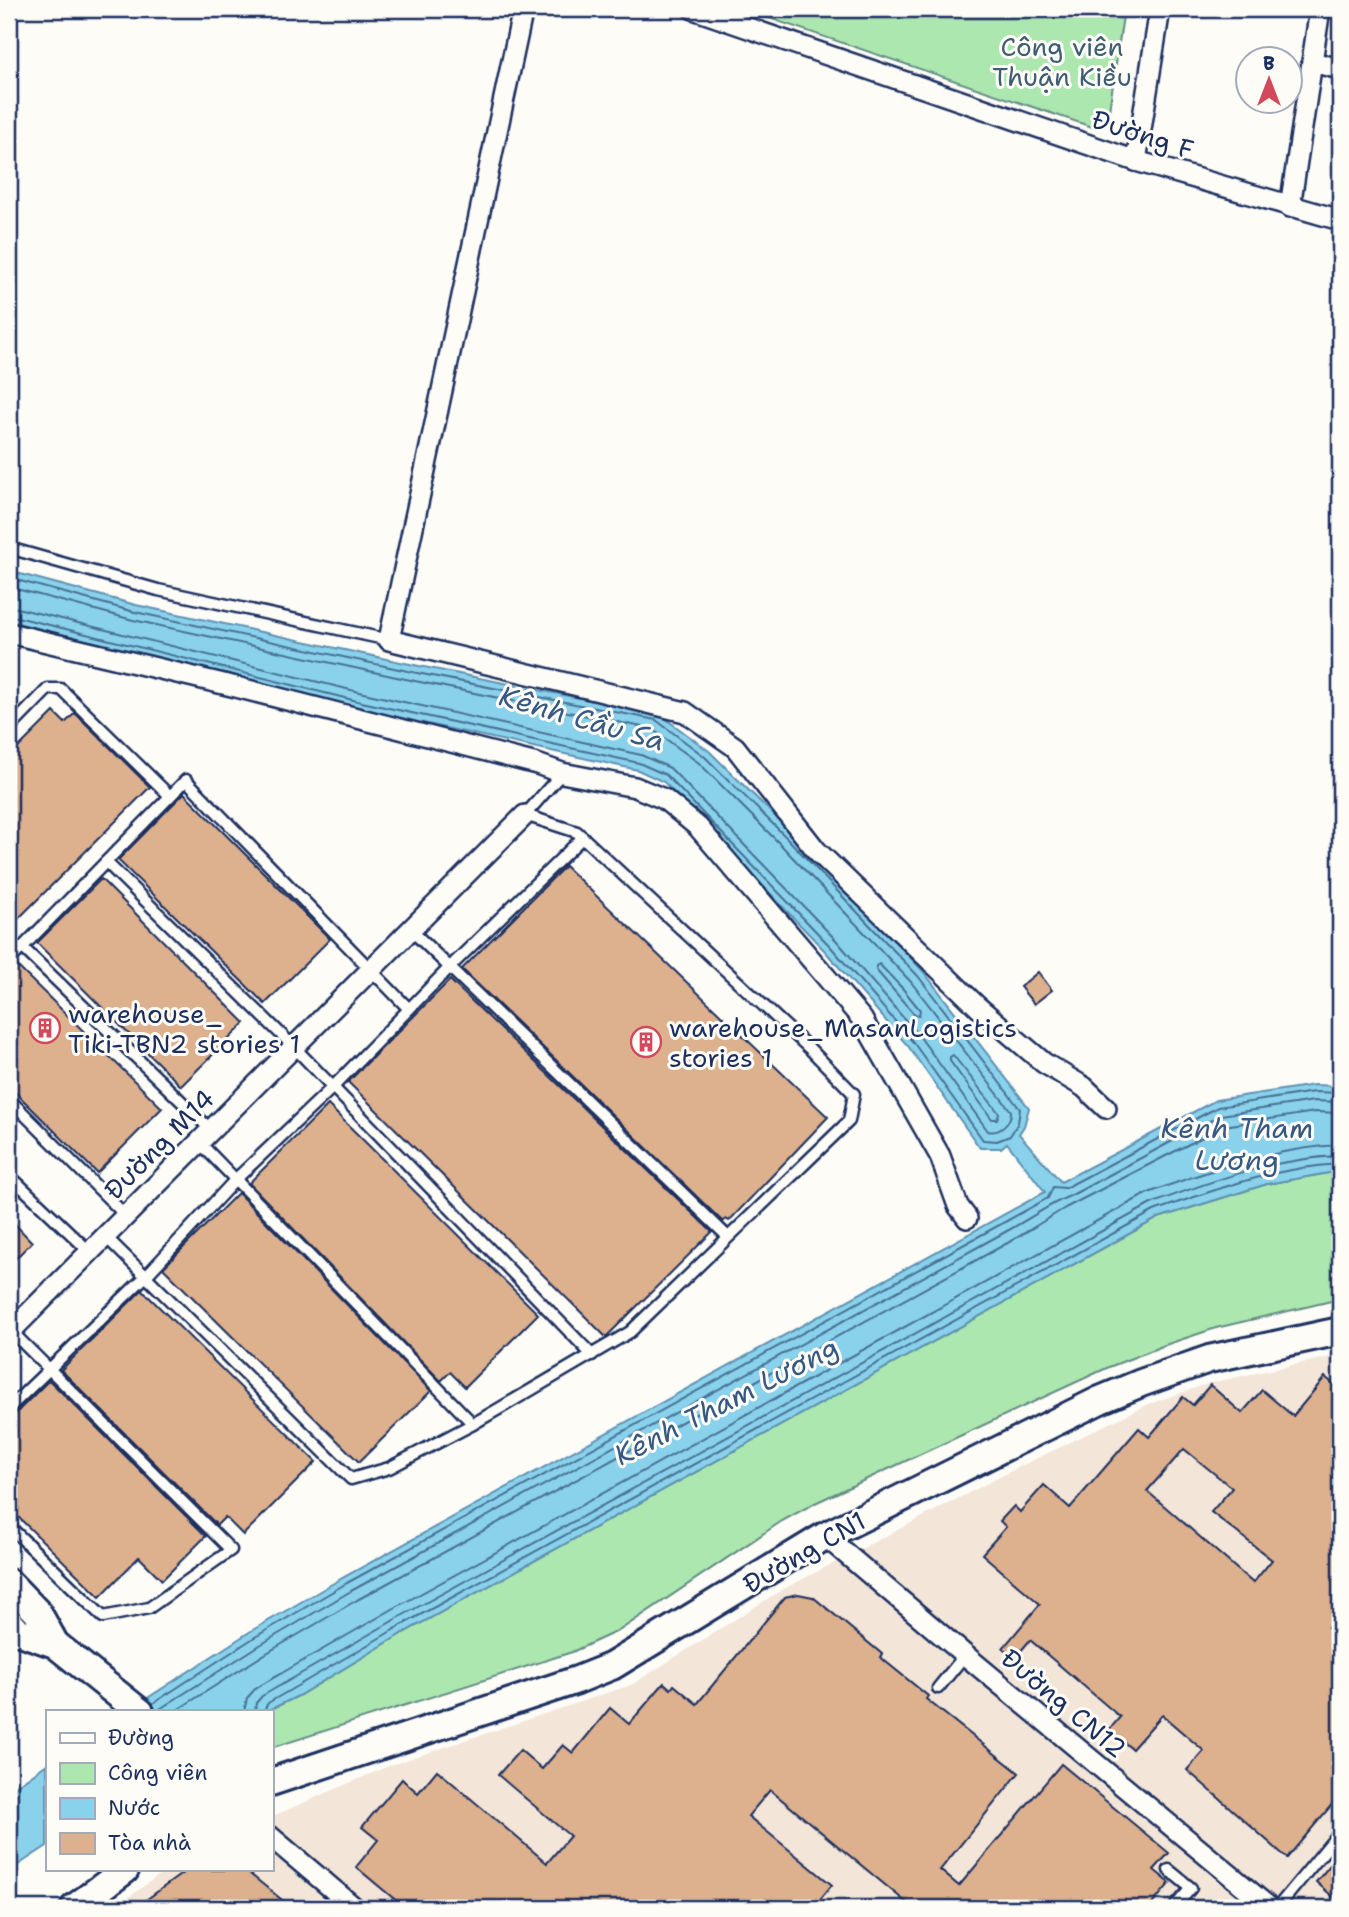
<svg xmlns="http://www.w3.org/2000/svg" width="1349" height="1917" font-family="'Shantell Sans',sans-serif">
<rect width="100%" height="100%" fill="#fdfcf7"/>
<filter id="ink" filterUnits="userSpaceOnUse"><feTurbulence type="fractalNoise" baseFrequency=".0143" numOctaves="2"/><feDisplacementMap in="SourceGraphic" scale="14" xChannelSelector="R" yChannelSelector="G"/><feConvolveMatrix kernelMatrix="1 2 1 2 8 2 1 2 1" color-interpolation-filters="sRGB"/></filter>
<g filter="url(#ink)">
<polygon fill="#f3e5d8" points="1340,1355 1340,1908 114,1908 166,1870 271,1870 271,1817 391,1765 631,1685 782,1590 1015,1469 1149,1404 1210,1383"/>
<g fill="#abe7ae" stroke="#638b86" stroke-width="2">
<polygon points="742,9 1124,9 1108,118 1092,127"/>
<polygon points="1340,1171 1340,1299 1216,1328 1165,1345 1109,1367 815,1503 782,1521 620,1630 572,1652 271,1748 271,1712 265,1712 298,1696 403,1633 1158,1218 1267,1184"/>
</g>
<g fill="#8ad2eb" stroke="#5e91b3" stroke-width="2">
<polygon points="9,571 136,605 419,666 659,714 709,751 792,833 923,971 1029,1108 1024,1126 1019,1134 1061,1182 1216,1100 1314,1085 1340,1086 1340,1171 1267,1184 1158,1218 403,1633 298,1696 265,1712 126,1712 251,1631 344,1577 1045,1192 1007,1143 1001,1148 980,1148 908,1046 824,950 664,782 638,770 355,708 9,621"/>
<polygon points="47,1764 47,1846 9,1871 9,1791"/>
</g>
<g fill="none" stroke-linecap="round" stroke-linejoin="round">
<g stroke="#477096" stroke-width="2">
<polyline points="9,578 135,612 417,673 656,720 704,756 787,838 918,976 1020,1109 1018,1123 1010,1136 997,1141 983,1140 913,1042 830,946 666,775 639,763 357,701 9,615"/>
<path d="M9,587L133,620L415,681L652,729L699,763L780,844L911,982L1011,1111C1011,1123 1000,1134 988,1131L920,1037L836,940L670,768L641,755L359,692L9,606"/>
<polygon points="879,964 903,989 920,1010 919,1015 914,1014 876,970 876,966"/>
<polygon points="953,1055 999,1113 997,1119 992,1119 950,1061 950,1057"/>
<polyline points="152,1704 255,1637 347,1583 1003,1223 1048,1198 1053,1187 1065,1188 1218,1107 1314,1092 1340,1093"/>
<path d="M155,1712L260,1645L351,1591L1007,1231C1026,1221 1053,1202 1070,1196L1221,1115L1314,1101L1340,1102"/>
<polyline points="174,1712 265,1654 357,1600 1013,1240 1065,1208 1224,1126 1315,1112 1340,1113"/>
<path d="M244,1712L247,1698L256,1688L391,1610L1146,1194C1202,1172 1280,1147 1340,1145"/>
<path d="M255,1712L256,1703L262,1696L396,1619L1151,1204C1210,1181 1276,1158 1340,1156"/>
<path d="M263,1712L268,1703L400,1626L1154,1211C1213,1190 1277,1167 1340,1164"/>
</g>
</g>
<g fill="#ddb08e" stroke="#1b2f5e" stroke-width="2" fill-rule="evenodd">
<polygon points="54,712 65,723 75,713 150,787 9,928 9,757"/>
<polygon points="184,793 330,939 265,1004 118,860"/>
<polygon points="565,866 828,1117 729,1221 726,1219 723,1222 462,969"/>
<polygon points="101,879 245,1023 181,1086 37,943"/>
<polygon points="16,965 162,1108 97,1173 9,1086 9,971"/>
<polygon points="1038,972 1052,990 1034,1004 1020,987"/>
<polygon points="450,980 712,1232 606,1337 348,1082"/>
<polygon points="328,1105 538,1314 465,1387 450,1372 441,1381 249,1183"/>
<polygon points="238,1193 431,1391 359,1462 163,1268"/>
<polygon points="9,1218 32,1242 9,1265"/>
<polygon points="142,1290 316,1462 243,1535 225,1517 217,1525 61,1370"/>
<path d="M1325,1377L1340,1389V1612L1328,1627L1340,1637V1795L1287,1858L1187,1770L1204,1751L1162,1715L1132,1749L1109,1730L1120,1717L1030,1640L1015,1658L1003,1648L1040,1604L982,1554L1006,1527L1000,1521L1014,1506L1020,1512L1044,1485L1070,1508L1139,1428L1149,1437L1183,1397L1193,1405L1210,1385L1242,1413L1262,1390L1293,1416ZM1184,1449L1232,1488L1211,1512L1272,1560L1253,1583L1147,1491Z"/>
<polygon points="49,1380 206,1536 162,1580 139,1557 100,1597 9,1508 9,1420"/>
<polygon points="798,1594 813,1597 882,1654 880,1657 928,1696 926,1699 1019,1773 940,1870 959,1886 1061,1764 1169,1853 1154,1870 1170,1883 1149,1908 913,1908 770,1790 748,1816 832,1885 813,1908 405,1908 356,1867 378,1840 362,1827 402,1779 418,1793 437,1770 547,1863 570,1836 498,1775 520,1750 542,1769 563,1745 573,1753 610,1708 629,1724 664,1683 671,1689 674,1685 697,1704 785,1597"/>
<polygon points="1340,1853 1340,1903 1316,1882"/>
<polygon points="187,1870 245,1870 292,1908 135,1908"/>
</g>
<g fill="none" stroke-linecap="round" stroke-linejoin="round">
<g stroke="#1b2f5e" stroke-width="15">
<g id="lane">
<polyline points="9,548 158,590 389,640"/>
<polyline points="9,729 48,689 61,689 170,796"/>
<polyline points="106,862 293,1046 592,1355"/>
<polyline points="410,929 728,1237"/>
<polyline points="22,947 210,1129"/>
<polyline points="9,961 186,780 409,1009"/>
<polyline points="9,1099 125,1215"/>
<polyline points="199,1142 473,1424"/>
<polyline points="9,1175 90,1252"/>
<polyline points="105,1236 351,1479 389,1468 473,1424 630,1332 849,1121 854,1094 809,1048 577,832 525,815 562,773"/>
<polyline points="9,1408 146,1276 235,1180 333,1087 450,967 583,837"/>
<polyline points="9,1526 103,1617 149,1608 231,1550 11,1331"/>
<polyline points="938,1688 965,1655"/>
<polyline points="1169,1870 1191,1888 1174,1908"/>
<polyline points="1277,1908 1340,1832"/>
</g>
</g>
<g stroke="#1b2f5e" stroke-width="24">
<g id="street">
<polyline points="523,9 389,640 685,712 735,747 816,850 978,1007 1044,1063 1084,1087 1106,1108"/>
<polyline points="693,9 1136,161 1340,220"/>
<polyline points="1312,62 1340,69"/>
<polyline points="1136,161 1160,9"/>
<polyline points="1290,207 1320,9"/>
<polyline points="9,633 236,687 537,764 562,773 635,787 664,799 698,827 862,1019 940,1156 958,1206 967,1218"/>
<polyline points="9,1333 525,815"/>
<polyline points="825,1536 965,1655 1270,1908"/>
<polyline points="271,1837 355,1908"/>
</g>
</g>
<g stroke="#1b2f5e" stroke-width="32">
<g id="secondary">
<polyline points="9,1583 38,1613 55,1644"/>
<polyline points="9,1622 17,1631 55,1644 140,1712"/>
<polyline points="271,1782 577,1680 612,1666 825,1536 1100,1400 1141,1383 1209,1359 1340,1331"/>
<polyline points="74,1908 125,1870"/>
</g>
</g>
<use href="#lane" stroke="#fdfcf7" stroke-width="10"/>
<use href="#street" stroke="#fdfcf7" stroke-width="19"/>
<use href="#secondary" stroke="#fdfcf7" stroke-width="26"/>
</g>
</g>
<defs>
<g id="building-ring" transform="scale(1.575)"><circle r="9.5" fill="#fdfcf7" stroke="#d1495b" stroke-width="1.5"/><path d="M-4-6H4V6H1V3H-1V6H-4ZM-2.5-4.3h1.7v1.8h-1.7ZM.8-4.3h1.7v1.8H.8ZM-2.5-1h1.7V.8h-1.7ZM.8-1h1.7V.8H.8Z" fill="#d1495b"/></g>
</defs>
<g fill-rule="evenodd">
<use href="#building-ring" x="45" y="1028"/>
<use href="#building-ring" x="646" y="1042"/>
</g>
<g text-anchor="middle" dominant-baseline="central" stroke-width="6" stroke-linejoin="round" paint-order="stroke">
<g font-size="26" fill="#3f5d72" stroke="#fdfcf7">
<text x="1062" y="46">Công viên<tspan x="1062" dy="30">Thuận Kiều</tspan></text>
</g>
<g font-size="26" fill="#1b2f5e" stroke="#fdfcf7">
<text transform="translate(1143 134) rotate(18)">Đường F</text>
<text transform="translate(159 1144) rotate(-45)">Đường M14</text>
<text transform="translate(804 1552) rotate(-30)">Đường CN1</text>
<text transform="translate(1064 1703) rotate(40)">Đường CN12</text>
</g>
<g font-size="26" fill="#1b2f5e" stroke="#fdfcf7" text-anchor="start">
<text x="68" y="1013">warehouse_<tspan x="68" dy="30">Tiki-TBN2 stories 1</tspan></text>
<text x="669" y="1027">warehouse_MasanLogistics<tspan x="669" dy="30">stories 1</tspan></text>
</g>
<g font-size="28" font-style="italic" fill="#375881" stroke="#fdfcf7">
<text transform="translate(582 718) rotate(16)">Kênh Cầu Sa</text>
<text x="1237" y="1128">Kênh Tham<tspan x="1237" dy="32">Lương</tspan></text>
<text transform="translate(726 1401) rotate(-27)">Kênh Tham Lương</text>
</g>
</g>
<rect width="1349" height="1917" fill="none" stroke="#fdfcf7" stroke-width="35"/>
<rect x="18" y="18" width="1314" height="1882" fill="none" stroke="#1b2f5e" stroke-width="2.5" filter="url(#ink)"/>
<rect x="46" y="1710" width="228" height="161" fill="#fdfcf7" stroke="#a3aaba" stroke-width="2"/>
<rect x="60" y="1733" width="35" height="10" fill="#fdfcf7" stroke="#a3aaba" stroke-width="2"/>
<text x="108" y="1745" font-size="21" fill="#1b2f5e">Đường</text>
<rect x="60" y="1763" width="35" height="21" fill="#abe7ae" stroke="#a3aaba" stroke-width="2"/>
<text x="108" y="1780" font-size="21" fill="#1b2f5e">Công viên</text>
<rect x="60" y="1798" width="35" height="21" fill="#8ad2eb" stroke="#a3aaba" stroke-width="2"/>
<text x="108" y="1815" font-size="21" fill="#1b2f5e">Nước</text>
<rect x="60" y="1833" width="35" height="21" fill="#ddb08e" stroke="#a3aaba" stroke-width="2"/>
<text x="108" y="1850" font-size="21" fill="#1b2f5e">Tòa nhà</text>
<g transform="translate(1269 80)"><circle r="33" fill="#fdfcf7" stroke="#a3aaba" stroke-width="2"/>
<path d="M0-5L12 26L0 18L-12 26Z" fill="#d1495b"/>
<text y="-10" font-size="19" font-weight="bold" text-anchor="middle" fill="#1b2f5e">B</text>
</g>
</svg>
